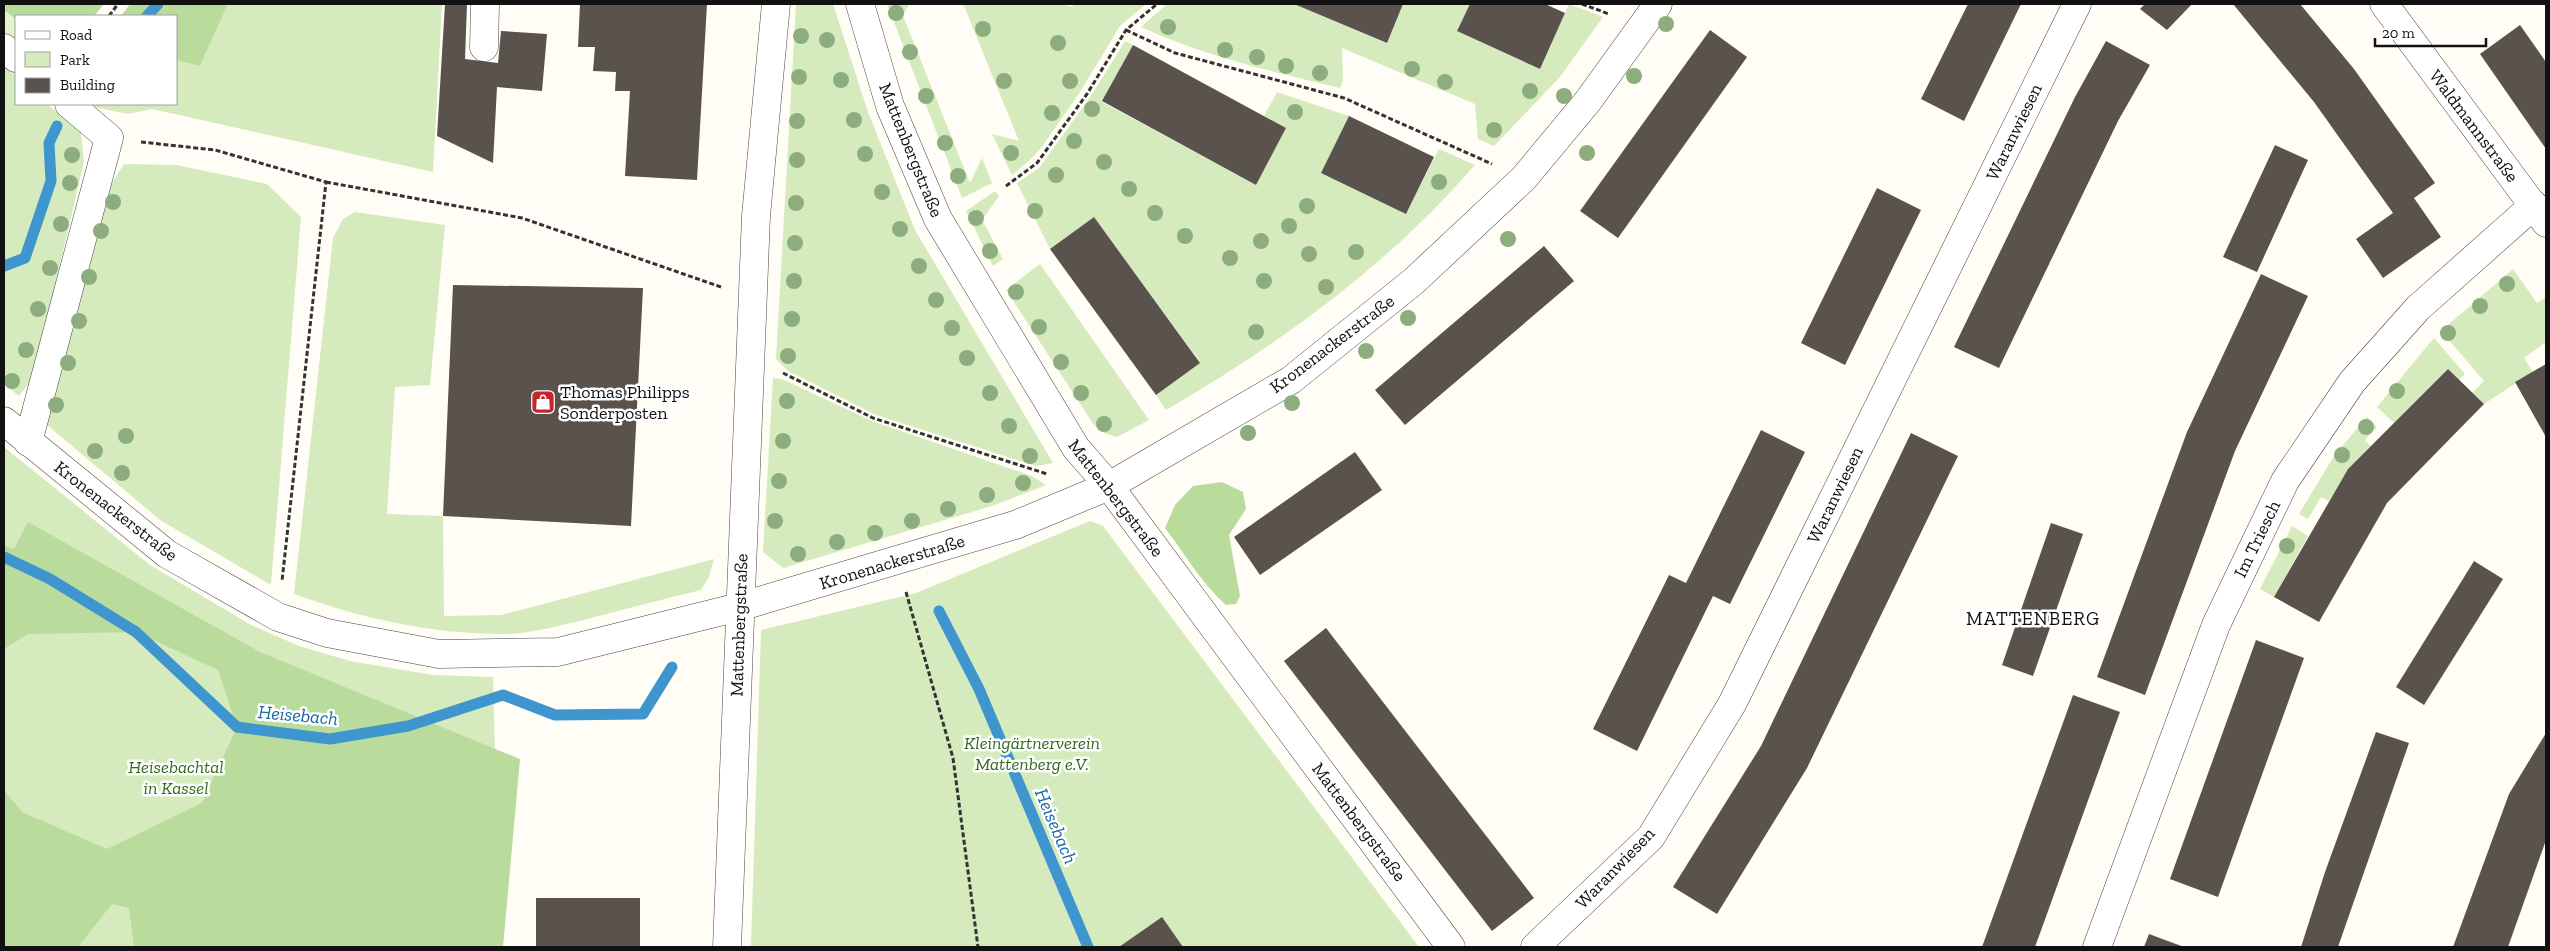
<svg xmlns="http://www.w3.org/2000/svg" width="2550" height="951" font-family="'Zilla Slab',serif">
<rect width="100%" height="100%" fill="#fffdf5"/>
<g fill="#d5ebbd">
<polygon points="228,4 442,4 433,172 152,109 128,114 94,107 90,104 176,104 176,60 200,66"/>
<polygon points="796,4 833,4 868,112 915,230 1053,463 1036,466 876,415 788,371 776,359"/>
<polygon points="887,4 909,4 903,16 970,183 982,158 992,183 962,198"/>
<polygon points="956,4 1062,4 1072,7 1074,4 1146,4 1120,26 1080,92 1041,148 1030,160 1012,175 992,134 1019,141 964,6"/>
<path d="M1167,4H1294L1386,43L1403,4H1470L1457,31L1540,69L1569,4L1603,17L1560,77L1494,146L1478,139L1475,104L1342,48L1343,80L1340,88C1271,71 1206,57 1141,27Z"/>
<path d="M1125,41L1133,45L1102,102L1256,185L1286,128L1264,116L1277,92L1349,116L1406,214L1439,149L1475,165C1457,185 1439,205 1420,223C1345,296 1256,358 1166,410L1156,395L1200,362L1094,217L1050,249L1017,183L1039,168L1091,96Z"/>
<polygon points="4,66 16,77 16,104 47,104 81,133 84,162 33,378 19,396 4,384"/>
<polygon points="124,164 177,165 267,184 301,217 271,585 160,520 46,424 105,194"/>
<polygon points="995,191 999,196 982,220 1003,259 993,266 966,211"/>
<path d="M355,212L445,225L430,385L395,387L387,514L443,516L444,616L501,615L714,559L709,577L701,590C665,599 628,608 591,618C563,625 531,634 502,634C431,634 360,618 294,594L333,238L343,219Z"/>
<polygon points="1040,264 1149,420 1117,437 1104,433 1094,425 1006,290"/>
<polygon points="2513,269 2537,303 2546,297 2546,342 2524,358 2533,372 2484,404 2472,393 2484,381 2441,331"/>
<polygon points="2434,338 2465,374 2459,380 2448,369 2394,423 2377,407"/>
<polygon points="773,378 782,379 872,421 1032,476 1046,485 992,506 783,568 763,552"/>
<polygon points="2367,417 2377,427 2365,440 2371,446 2348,469 2329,501 2321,497 2308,519 2299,514 2334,456"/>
<polygon points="4,447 150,565 251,625 299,646 350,661 433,675 493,677 500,947 4,947"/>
<polygon points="1090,521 1103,526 1419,947 751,947 761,630 916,593"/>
<polygon points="2292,526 2308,536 2274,597 2260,589"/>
</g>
<g fill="#b9dc9c">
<polygon points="4,4 104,4 94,16 16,16 16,20 4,10"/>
<polygon points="130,4 228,4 200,66 176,60 176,16 121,16"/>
<path d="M1222,482L1243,492L1246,509L1229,535L1240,596L1236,604L1226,605C1202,584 1185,554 1165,528L1175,505L1193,486Z"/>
<polygon points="28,522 260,652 520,759 503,947 134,947 129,908 112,904 78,947 4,947 4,790 22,812 107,849 202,803 237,727 218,670 136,632 28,634 4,649 4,545 14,549"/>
</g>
<polygon fill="#e6f2cf" points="4,10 16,20 16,77 4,66"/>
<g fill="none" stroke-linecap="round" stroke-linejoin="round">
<g stroke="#3f96cf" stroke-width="11">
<polyline points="147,16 158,4"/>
<polyline points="4,266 25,258 51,181 49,143 57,126"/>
<polyline points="4,557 50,579 136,632 237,727 330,739 408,726 503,695 555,715 643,714 672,667"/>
<polyline points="939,611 979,689 1088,947"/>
</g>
</g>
<g fill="#5a524d">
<polygon points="445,4 467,4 465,59 498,63 501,31 547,34 542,91 497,87 493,163 437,136"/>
<polygon points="580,4 707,4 697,180 625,176 630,91 615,91 616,72 593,71 595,47 578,47"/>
<polygon points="1294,4 1403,4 1387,43"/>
<polygon points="1470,4 1545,4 1565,13 1540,69 1457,31"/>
<polygon points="1968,4 2021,4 1964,121 1921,99"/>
<polygon points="2145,4 2192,4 2167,30 2140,9"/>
<polygon points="2233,4 2300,4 2354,69 2435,183 2414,198 2441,237 2383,278 2356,239 2393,213 2314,102"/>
<polygon points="2520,25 2546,62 2546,149 2480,54"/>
<polygon points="1710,30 1747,57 1618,238 1580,211"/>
<polygon points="2106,41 2150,65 2118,121 1999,368 1954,347 2075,97"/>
<polygon points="1133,45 1286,128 1256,185 1102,101"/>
<polygon points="1349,116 1434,157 1406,214 1321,173"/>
<polygon points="2275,145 2308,160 2257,272 2223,257"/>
<polygon points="1877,188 1921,210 1845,365 1801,343"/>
<polygon points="1094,217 1200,363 1156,395 1050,249"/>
<polygon points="1544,246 1574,281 1405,425 1375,390"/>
<polygon points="2261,274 2308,296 2235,451 2145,695 2097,677 2187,432"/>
<polygon points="453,285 643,288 631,526 443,516"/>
<polygon points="2546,364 2546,437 2515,382"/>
<polygon points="2448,369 2484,404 2387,503 2319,622 2274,597 2348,469"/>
<polygon points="1761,430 1805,452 1730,604 1713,596 1637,751 1593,729 1669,575 1686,583"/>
<polygon points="1911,433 1958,456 1807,768 1717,914 1673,887 1761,746"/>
<polygon points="1355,452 1382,490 1260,575 1234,537"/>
<polygon points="2051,523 2083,534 2033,676 2002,665"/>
<polygon points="2474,561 2503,579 2424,705 2396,687"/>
<polygon points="1326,628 1534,898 1492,931 1284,661"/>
<polygon points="2256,640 2304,658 2218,897 2170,879"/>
<polygon points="2073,695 2120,712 2035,947 1982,947"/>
<polygon points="2376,732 2409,743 2338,947 2301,947 2325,872"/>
<polygon points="2546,733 2546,840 2508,947 2453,947 2509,794"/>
<rect x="536" y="898" width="104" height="49"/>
<polygon points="1162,917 1183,947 1119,947"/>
<polygon points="2149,934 2184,947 2144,947"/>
</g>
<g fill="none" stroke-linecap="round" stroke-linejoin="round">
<g stroke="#444" stroke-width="29">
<g id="minor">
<polyline points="860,4 890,106 938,219 1076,448 1109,486 1451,947"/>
<polyline points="2384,4 2546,223"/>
<polyline points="484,47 485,4"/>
<polyline points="4,48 16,58"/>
<polyline points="4,421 167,554 278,617 327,633 439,654 558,652 739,607 1015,525 1109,486 1291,380 1414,281 1524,178 1588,101 1658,4"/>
<polyline points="28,442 109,138 69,104"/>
<polyline points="727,947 756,216 776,4"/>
<polyline points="1535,947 1651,837 1732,704 2077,4"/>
<polyline points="2097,947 2216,625 2285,481 2352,382 2418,308 2534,205"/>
</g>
</g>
<g stroke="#333" stroke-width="3" stroke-dasharray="5 2.5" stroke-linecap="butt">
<polyline points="1582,4 1609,14"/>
<polyline points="109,16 118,4"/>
<polyline points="1126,30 1175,53 1344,98 1492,164"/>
<polyline points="141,142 215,150 326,182 282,581"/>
<polyline points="326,182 522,218 721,287"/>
<polyline points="1006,186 1037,163 1087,94 1126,30 1157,4"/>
<polyline points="783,373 873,418 1047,474"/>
<polyline points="906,592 953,758 978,947"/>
</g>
<use href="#minor" stroke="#fff" stroke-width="28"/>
</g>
<g fill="#8dad7f">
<circle cx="896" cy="13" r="8"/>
<circle cx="1666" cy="24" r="8"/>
<circle cx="1168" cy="27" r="8"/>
<circle cx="983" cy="29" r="8"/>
<circle cx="801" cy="36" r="8"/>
<circle cx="827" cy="40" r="8"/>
<circle cx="1058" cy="43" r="8"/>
<circle cx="1225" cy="50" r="8"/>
<circle cx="910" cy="52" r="8"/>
<circle cx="1257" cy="57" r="8"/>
<circle cx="1286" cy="66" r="8"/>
<circle cx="1412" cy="69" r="8"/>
<circle cx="1320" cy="73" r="8"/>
<circle cx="1634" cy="76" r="8"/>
<circle cx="799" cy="77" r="8"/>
<circle cx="841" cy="80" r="8"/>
<circle cx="1004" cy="81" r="8"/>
<circle cx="1070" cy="81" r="8"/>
<circle cx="1445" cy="82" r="8"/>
<circle cx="1530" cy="91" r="8"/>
<circle cx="926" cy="96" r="8"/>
<circle cx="1564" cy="96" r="8"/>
<circle cx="1092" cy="109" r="8"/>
<circle cx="1295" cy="112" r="8"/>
<circle cx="1052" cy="113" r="8"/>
<circle cx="854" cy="120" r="8"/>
<circle cx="797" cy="121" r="8"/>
<circle cx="1494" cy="130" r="8"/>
<circle cx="1074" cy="141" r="8"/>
<circle cx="945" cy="143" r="8"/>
<circle cx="1011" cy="153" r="8"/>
<circle cx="1587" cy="153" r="8"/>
<circle cx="865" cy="154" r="8"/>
<circle cx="72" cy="155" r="8"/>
<circle cx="797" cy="160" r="8"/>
<circle cx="1104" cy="162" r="8"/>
<circle cx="1056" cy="175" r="8"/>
<circle cx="958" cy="176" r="8"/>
<circle cx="1439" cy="182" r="8"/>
<circle cx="70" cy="183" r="8"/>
<circle cx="1129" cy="189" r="8"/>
<circle cx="882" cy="192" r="8"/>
<circle cx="113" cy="202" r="8"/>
<circle cx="796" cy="203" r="8"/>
<circle cx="1307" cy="206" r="8"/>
<circle cx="1035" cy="211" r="8"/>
<circle cx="1155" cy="213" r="8"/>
<circle cx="976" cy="218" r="8"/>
<circle cx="61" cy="224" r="8"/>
<circle cx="1289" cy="226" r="8"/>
<circle cx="900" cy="229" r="8"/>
<circle cx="101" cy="231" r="8"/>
<circle cx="1185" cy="236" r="8"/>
<circle cx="1508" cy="239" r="8"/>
<circle cx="1261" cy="241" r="8"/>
<circle cx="795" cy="243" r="8"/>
<circle cx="990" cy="251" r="8"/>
<circle cx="1356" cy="252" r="8"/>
<circle cx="1309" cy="254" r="8"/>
<circle cx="1230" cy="258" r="8"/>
<circle cx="919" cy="266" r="8"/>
<circle cx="50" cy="268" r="8"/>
<circle cx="89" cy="277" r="8"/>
<circle cx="794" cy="281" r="8"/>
<circle cx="1264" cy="281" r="8"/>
<circle cx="2507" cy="284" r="8"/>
<circle cx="1326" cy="287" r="8"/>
<circle cx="1016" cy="292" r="8"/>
<circle cx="936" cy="300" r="8"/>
<circle cx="2480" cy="306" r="8"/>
<circle cx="38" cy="309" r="8"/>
<circle cx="1408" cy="318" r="8"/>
<circle cx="792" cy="319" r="8"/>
<circle cx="79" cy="321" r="8"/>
<circle cx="1039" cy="327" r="8"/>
<circle cx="952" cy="328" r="8"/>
<circle cx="1256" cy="332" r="8"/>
<circle cx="2448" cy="333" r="8"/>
<circle cx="26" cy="350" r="8"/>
<circle cx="1366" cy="351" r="8"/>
<circle cx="788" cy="356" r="8"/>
<circle cx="967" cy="358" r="8"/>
<circle cx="1061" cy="362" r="8"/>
<circle cx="68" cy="363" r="8"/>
<circle cx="12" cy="381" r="8"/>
<circle cx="2397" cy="391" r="8"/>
<circle cx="990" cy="393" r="8"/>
<circle cx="1081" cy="393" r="8"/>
<circle cx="787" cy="401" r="8"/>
<circle cx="1292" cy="403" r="8"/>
<circle cx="56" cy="405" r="8"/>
<circle cx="1104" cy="424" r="8"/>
<circle cx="1009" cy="426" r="8"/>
<circle cx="2366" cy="427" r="8"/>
<circle cx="1248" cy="433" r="8"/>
<circle cx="126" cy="436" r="8"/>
<circle cx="783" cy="441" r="8"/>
<circle cx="95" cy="451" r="8"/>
<circle cx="2342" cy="455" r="8"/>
<circle cx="1030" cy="456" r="8"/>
<circle cx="122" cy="473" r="8"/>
<circle cx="779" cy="481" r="8"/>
<circle cx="1023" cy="483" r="8"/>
<circle cx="987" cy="495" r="8"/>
<circle cx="948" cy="509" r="8"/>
<circle cx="775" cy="521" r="8"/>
<circle cx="912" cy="521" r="8"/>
<circle cx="875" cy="533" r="8"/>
<circle cx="837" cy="542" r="8"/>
<circle cx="2287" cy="546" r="8"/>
<circle cx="798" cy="554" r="8"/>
</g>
<defs>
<g id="shop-square" transform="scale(1.25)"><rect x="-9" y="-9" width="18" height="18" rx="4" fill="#c4262e" stroke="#fff"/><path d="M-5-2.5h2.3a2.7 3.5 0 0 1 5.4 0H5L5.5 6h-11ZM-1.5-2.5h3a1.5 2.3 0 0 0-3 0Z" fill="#fff"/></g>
</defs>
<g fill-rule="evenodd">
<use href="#shop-square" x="543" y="402"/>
</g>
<g text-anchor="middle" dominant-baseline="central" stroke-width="5" stroke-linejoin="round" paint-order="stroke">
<g font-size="18" fill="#111" stroke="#fff">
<text transform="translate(2474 126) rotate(53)">Waldmannstraße</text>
<text transform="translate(2014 132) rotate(-64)">Waranwiesen</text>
<text transform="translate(911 150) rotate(68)">Mattenbergstraße</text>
<text transform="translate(1332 344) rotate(-37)">Kronenackerstraße</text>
<text transform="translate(1835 495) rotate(-64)">Waranwiesen</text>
<text transform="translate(1116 498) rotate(52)">Mattenbergstraße</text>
<text transform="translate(116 511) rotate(38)">Kronenackerstraße</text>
<text transform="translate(2257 539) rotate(-64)">Im Triesch</text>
<text transform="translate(892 562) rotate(-17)">Kronenackerstraße</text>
<text transform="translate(739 625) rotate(-88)">Mattenbergstraße</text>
<text transform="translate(1359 822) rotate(53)">Mattenbergstraße</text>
<text transform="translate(1615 868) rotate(-46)">Waranwiesen</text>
</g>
<g font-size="18" fill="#111" stroke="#fff" text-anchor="start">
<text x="560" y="392">Thomas Philipps<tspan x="560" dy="21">Sonderposten</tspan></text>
</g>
<g font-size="18" font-style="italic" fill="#2f6b1f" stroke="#fff">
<text x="1032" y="743">Kleingärtnerverein<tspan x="1032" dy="21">Mattenberg e.V.</tspan></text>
<text x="176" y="767">Heisebachtal<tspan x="176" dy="21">in Kassel</tspan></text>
</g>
<g font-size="19" letter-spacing="1" fill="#111" stroke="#fff">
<text x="2033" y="618">MATTENBERG</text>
</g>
<g font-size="19" font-style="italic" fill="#1768a6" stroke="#fff">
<text transform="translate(298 715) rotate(5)">Heisebach</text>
<text transform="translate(1056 826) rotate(67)">Heisebach</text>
</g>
</g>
<rect width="2550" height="951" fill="none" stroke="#111111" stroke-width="10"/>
<rect x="15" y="15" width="162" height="90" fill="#ffffff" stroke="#a0a0a0"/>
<rect x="25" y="31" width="25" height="8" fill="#ffffff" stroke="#a0a0a0"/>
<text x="60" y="40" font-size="15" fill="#111111">Road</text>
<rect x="25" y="52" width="25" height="15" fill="#d5ebbd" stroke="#a0a0a0"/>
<text x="60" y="65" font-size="15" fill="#111111">Park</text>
<rect x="25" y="78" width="25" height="15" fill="#5a524d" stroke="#a0a0a0"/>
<text x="60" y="90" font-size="15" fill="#111111">Building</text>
<path d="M2375 38v8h111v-8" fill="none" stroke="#111111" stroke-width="2.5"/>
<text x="2382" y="38" font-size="15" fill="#111111" stroke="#ffffff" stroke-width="4" paint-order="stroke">20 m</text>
</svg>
